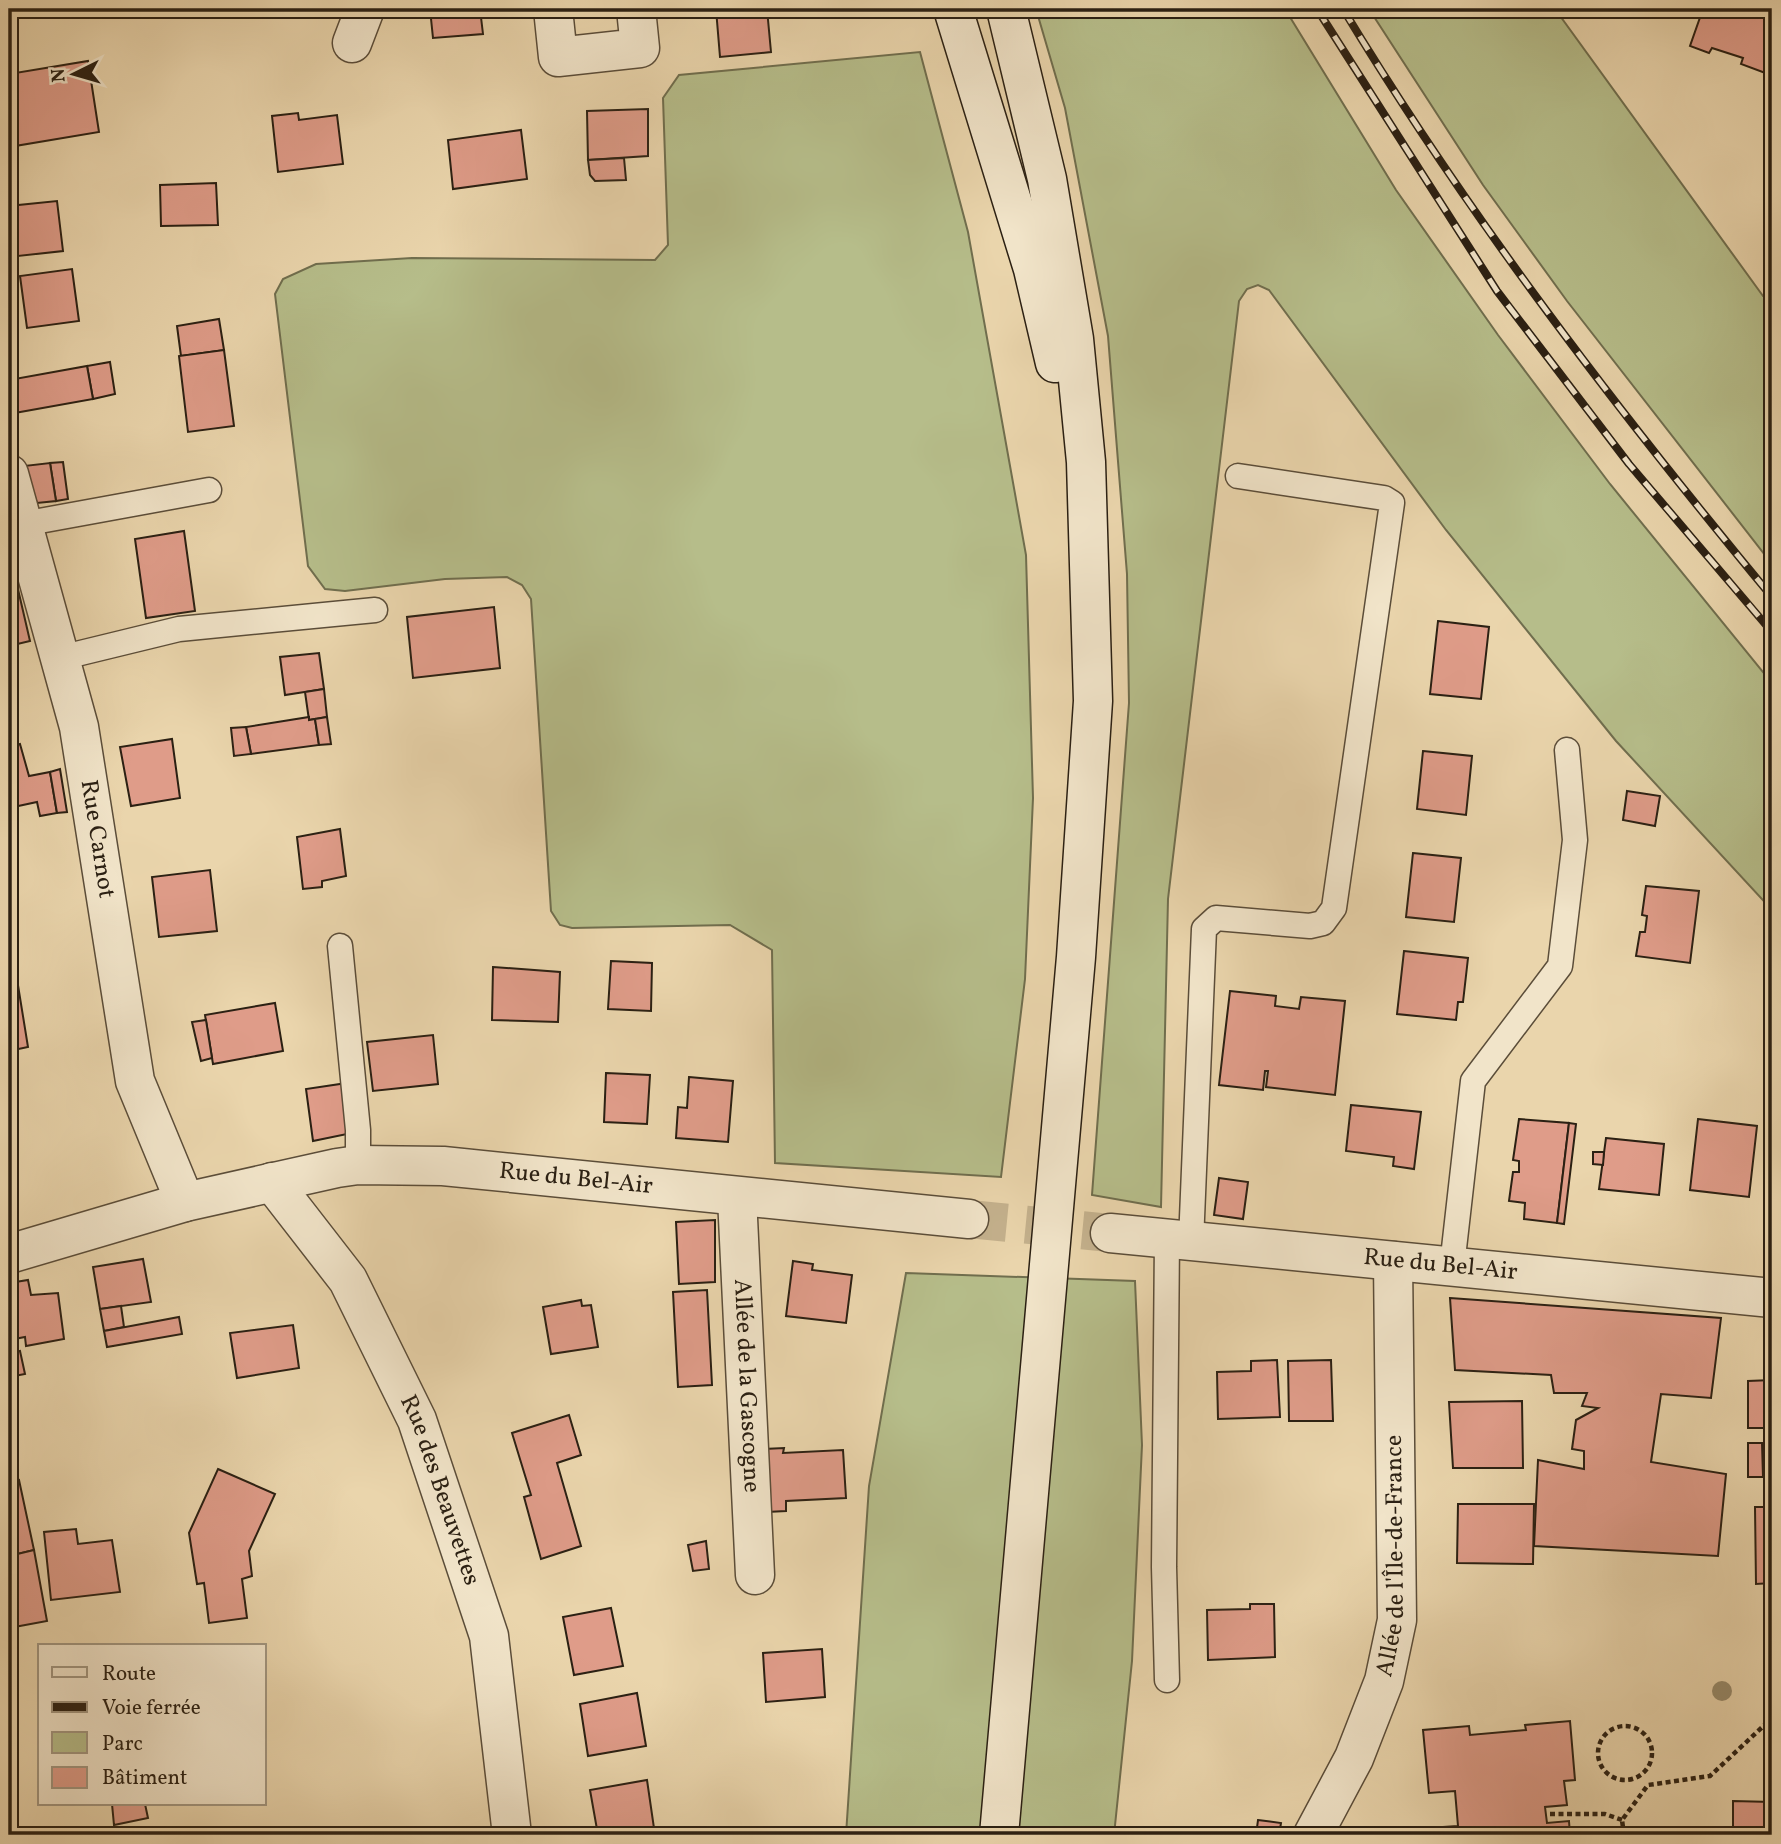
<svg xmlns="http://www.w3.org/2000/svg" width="1781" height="1844" font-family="Vollkorn,serif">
<rect width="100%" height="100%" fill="#ead5ac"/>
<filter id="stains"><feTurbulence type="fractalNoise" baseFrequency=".00286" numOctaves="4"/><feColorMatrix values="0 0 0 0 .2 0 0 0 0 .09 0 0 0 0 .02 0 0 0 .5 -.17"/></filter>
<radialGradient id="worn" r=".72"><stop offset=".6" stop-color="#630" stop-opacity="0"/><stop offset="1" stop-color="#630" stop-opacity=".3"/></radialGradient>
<g fill="#b6bd8a" stroke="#706e4e" stroke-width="2">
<polygon points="1036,9 1285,9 1396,190 1498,335 1610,484 1772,683 1772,910 1616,741 1446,530 1269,290 1258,285 1247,289 1239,301 1168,899 1161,1207 1092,1195 1129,703 1127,574 1108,336 1065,108"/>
<polygon points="1369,9 1555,9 1763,296 1772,295 1772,564 1567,301 1483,185"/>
<polygon points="920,52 968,232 1026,555 1033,798 1025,979 1001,1177 775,1163 772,950 730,925 572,928 560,925 551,911 531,599 522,585 507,577 445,579 345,591 325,589 308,566 275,294 283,279 316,264 412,258 655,260 668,245 663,98 679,75"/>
<polygon points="906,1273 1135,1281 1142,1445 1132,1661 1114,1835 846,1835 869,1486"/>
</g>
<g fill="#df9c89" stroke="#2b2013" stroke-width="2">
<polygon points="430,9 480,9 483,34 433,38"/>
<polygon points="716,9 767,9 771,52 720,57"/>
<polygon points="1703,9 1772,9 1772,68 1768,74 1741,64 1743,58 1712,48 1709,53 1690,46"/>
<polygon points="88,61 99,132 15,146 9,107 9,74"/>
<polygon points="648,109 648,156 588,160 587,111"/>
<polygon points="298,113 299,120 337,115 343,164 278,172 272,116"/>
<polygon points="521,130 527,179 453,189 448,140"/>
<polygon points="624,158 626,180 595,181 590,175 588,160"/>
<polygon points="216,183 218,225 161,226 160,185"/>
<polygon points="57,201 63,251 9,257 9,206"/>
<polygon points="72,269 79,321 27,328 20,276"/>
<polygon points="219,319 224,350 181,356 177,326"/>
<polygon points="224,350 234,426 188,432 179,356"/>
<polygon points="110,362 115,394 93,399 87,366"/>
<polygon points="87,366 93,399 9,414 9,380"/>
<polygon points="63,462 68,499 56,501 50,463"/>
<polygon points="50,463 56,501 37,503 24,466"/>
<polygon points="184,531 195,611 146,618 135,539"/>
<polygon points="17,585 30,641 9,646 9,588"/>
<polygon points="494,607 500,668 413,678 407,617"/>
<polygon points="1438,621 1489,627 1481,699 1430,694"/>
<polygon points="319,653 324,689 285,695 280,657"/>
<polygon points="324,689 327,717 309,720 305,692"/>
<polygon points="309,717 309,720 315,719 319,745 251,754 246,727"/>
<polygon points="327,717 331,744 319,745 315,719"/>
<polygon points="246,727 251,754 234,756 231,728"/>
<polygon points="172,739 180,798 131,806 120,747"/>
<polygon points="20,744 29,776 50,772 57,813 40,816 37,802 9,808 9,747"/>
<polygon points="1423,751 1472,756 1466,815 1417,809"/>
<polygon points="60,769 67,812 57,813 50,772"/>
<polygon points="1627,791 1660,796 1655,826 1623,820"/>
<polygon points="340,829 346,876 322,881 322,887 303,889 297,837"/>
<polygon points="1413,853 1461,858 1454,922 1406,917"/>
<polygon points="210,870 217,931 159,937 152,877"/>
<polygon points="1646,886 1699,891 1690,963 1636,956 1640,932 1645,932 1647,916 1642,915"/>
<polygon points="1404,951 1468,958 1463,1002 1458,1002 1456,1020 1397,1014"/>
<polygon points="611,961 652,963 651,1011 608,1009"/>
<polygon points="493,967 560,972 558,1022 492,1020"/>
<polygon points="16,973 28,1047 9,1051 9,975"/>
<polygon points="1230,991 1276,996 1275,1006 1299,1009 1301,997 1345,1001 1335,1095 1266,1087 1268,1071 1265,1071 1263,1090 1219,1085"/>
<polygon points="275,1003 283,1051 213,1064 205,1015"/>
<polygon points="206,1020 212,1058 201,1061 192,1022"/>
<polygon points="433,1035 438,1084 373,1091 367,1042"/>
<polygon points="606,1073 650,1075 647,1124 604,1122"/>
<polygon points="689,1077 733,1081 728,1142 676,1138 678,1107 687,1108"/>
<polygon points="347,1083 352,1133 313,1141 306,1089"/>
<polygon points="1351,1105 1421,1112 1414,1169 1393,1166 1394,1157 1346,1151"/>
<polygon points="1519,1119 1569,1123 1557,1223 1524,1219 1525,1203 1509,1201 1513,1172 1519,1172 1519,1161 1513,1160"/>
<polygon points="1698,1119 1757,1126 1749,1197 1690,1190"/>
<polygon points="1569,1123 1576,1124 1564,1224 1557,1223"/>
<polygon points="1606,1138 1664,1144 1659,1195 1599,1189"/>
<polygon points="1593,1152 1604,1152 1603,1165 1593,1164"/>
<polygon points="1219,1178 1248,1182 1243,1219 1214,1215"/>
<polygon points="715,1220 715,1282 679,1284 676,1222"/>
<polygon points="143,1259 151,1302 100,1309 93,1267"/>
<polygon points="793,1261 813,1264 812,1270 852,1275 846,1323 786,1316"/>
<polygon points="28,1280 31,1295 58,1293 64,1339 26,1346 25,1337 9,1340 9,1283"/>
<polygon points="707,1290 712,1385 678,1387 673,1292"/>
<polygon points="1450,1298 1721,1318 1711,1398 1661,1394 1651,1462 1726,1474 1718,1556 1534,1546 1538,1460 1584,1469 1584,1451 1572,1449 1576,1420 1598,1408 1582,1406 1587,1393 1554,1393 1551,1375 1455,1370"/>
<polygon points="581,1300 582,1306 591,1305 598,1347 551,1354 543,1307"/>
<polygon points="121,1306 124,1327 104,1331 100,1309"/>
<polygon points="179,1317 182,1334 107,1347 104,1331"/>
<polygon points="293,1325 299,1368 237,1378 230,1333"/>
<polygon points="20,1351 25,1374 9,1377 9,1353"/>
<polygon points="1277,1360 1280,1417 1218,1419 1217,1372 1251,1371 1251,1361"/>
<polygon points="1331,1360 1333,1421 1289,1421 1288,1361"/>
<polygon points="1772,1380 1772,1428 1748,1428 1748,1381"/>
<polygon points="1522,1401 1523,1468 1453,1468 1449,1402"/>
<polygon points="569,1415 581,1455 557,1463 581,1546 541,1559 524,1497 531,1495 512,1433"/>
<polygon points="1748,1443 1762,1443 1763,1477 1748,1477"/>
<polygon points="784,1448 783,1453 843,1450 846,1498 786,1501 786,1511 767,1512 764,1449"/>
<polygon points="218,1469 275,1494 249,1551 252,1576 242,1579 247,1618 209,1623 204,1583 197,1584 189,1533"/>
<polygon points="19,1480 34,1550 9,1556 9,1482"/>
<polygon points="1458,1504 1534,1504 1533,1564 1457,1563"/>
<polygon points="1755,1507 1772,1507 1772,1583 1756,1584"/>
<polygon points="76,1529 78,1544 112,1540 120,1592 51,1600 44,1532"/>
<polygon points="706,1541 709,1569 693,1571 688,1545"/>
<polygon points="34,1550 47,1621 9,1628 9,1556"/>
<polygon points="1250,1604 1274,1604 1275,1657 1208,1660 1207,1610 1250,1609"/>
<polygon points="611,1608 623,1666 574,1675 563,1617"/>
<polygon points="822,1649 825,1697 766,1702 763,1653"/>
<polygon points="637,1693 646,1746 588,1756 580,1704"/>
<polygon points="1570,1721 1575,1780 1564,1781 1567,1805 1545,1807 1547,1823 1569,1821 1570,1835 1445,1835 1444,1827 1458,1826 1455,1791 1429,1793 1423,1730 1469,1726 1470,1735 1526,1730 1525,1725"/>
<polygon points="647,1780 655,1835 598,1835 590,1790"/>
<polygon points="1733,1801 1772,1802 1772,1835 1733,1835"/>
<polygon points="112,1804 145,1804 148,1818 114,1825"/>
<polygon points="1258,1820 1281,1823 1279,1835 1256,1835"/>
</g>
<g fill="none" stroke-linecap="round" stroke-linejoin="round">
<polyline stroke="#c4b18d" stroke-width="38" stroke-dasharray="38 19" stroke-linecap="butt" points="969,1219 1110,1233"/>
<g stroke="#5b4d39" stroke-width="27">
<g id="service">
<polyline points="23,524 209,490"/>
<polyline points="60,658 179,629 375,610"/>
<polyline points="340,946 358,1130 358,1165"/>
<polyline points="1167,1239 1164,1567 1167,1680"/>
<polyline points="1191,1242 1204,929 1216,918 1310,926 1323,923 1334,908 1392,503 1384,498 1238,476"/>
<polyline points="1452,1266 1473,1081 1560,966 1575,840 1567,750"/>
</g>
</g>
<g stroke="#5b4d39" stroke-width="41">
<g id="minor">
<polyline points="553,9 558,57 640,48 636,9"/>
<polyline points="352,43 365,9"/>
<path id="s1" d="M9,474L79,727L135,1081L185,1202"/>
<path id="s2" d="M272,1182L348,1280L417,1420L489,1636L512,1835"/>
<path id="s3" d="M737,1197L755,1575"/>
<path id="s4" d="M1110,1233L1772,1298"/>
<path id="s5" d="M9,1254L185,1202L337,1168L358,1165L443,1166L969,1219"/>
<path id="s6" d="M1313,1835L1354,1758L1384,1681L1397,1620L1393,1261"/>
</g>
</g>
<g stroke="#2b2013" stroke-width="41">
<g id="secondary">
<polyline points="953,9 1033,269 1055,363"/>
<polyline points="999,1835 1076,957 1093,701 1086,462 1074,339 1047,179 1006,9"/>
</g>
</g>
<g stroke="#2b2013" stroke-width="4.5" stroke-dasharray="5 3.5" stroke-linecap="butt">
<circle cx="1625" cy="1753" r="27"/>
<polyline points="1550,1814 1605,1814 1622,1820"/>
<polyline points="1624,1835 1622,1820 1648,1785 1710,1776 1772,1718"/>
</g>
<use href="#service" stroke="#f1e4c9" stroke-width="24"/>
<use href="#minor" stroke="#f1e4c9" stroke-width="38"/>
<use href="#secondary" stroke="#f1e4c9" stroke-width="38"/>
<g stroke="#2b2013" stroke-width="8">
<g id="rail">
<polyline points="1317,9 1497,291 1629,464 1772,632"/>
<path d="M1343,9C1469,217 1617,410 1772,597"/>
</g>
</g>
<use href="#rail" stroke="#f1e4c9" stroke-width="5" stroke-dasharray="16" stroke-linecap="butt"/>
</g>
<circle fill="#988b6c" cx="1722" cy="1691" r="10"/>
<g text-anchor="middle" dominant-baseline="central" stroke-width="5" stroke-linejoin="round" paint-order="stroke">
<g font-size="24" fill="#2b2013" stroke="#f1e4c9">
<text stroke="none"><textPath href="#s1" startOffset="376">Rue Carnot</textPath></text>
<text stroke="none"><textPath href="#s5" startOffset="579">Rue du Bel-Air</textPath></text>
<text stroke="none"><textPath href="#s4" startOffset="332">Rue du Bel-Air</textPath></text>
<text stroke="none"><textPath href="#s3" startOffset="189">Allée de la Gascogne</textPath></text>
<text stroke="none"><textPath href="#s2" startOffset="354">Rue des Beauvettes</textPath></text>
<text stroke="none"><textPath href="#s6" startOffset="296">Allée de l'Île-de-France</textPath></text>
</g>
</g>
<rect width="1781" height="1844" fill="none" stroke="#ead5ac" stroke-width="35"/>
<rect x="10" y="10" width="1760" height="1823" fill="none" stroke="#2b2013" stroke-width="3.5"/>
<rect x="18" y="18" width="1746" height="1809" fill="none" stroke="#2b2013" stroke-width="2"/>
<rect x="38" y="1644" width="228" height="161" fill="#f1e4c9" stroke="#a29680" stroke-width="2"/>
<rect x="52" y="1667" width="35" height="10" fill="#f1e4c9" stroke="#a29680" stroke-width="2"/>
<text x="102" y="1680" font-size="21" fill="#2b2013">Route</text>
<rect x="52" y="1702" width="35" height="10" fill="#2b2013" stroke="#a29680" stroke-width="2"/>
<text x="102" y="1714" font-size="21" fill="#2b2013">Voie ferrée</text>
<rect x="52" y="1732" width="35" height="21" fill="#b6bd8a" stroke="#a29680" stroke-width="2"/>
<text x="102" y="1750" font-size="21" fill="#2b2013">Parc</text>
<rect x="52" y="1767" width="35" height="21" fill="#df9c89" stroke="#a29680" stroke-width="2"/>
<text x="102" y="1784" font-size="21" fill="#2b2013">Bâtiment</text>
<g transform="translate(74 74) rotate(265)" stroke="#f1e4c9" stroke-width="5" paint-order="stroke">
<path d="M0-5L12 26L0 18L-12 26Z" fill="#2b2013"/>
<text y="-10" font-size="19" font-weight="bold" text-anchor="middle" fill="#2b2013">N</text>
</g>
<rect width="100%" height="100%" filter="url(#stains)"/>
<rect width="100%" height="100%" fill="url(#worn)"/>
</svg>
